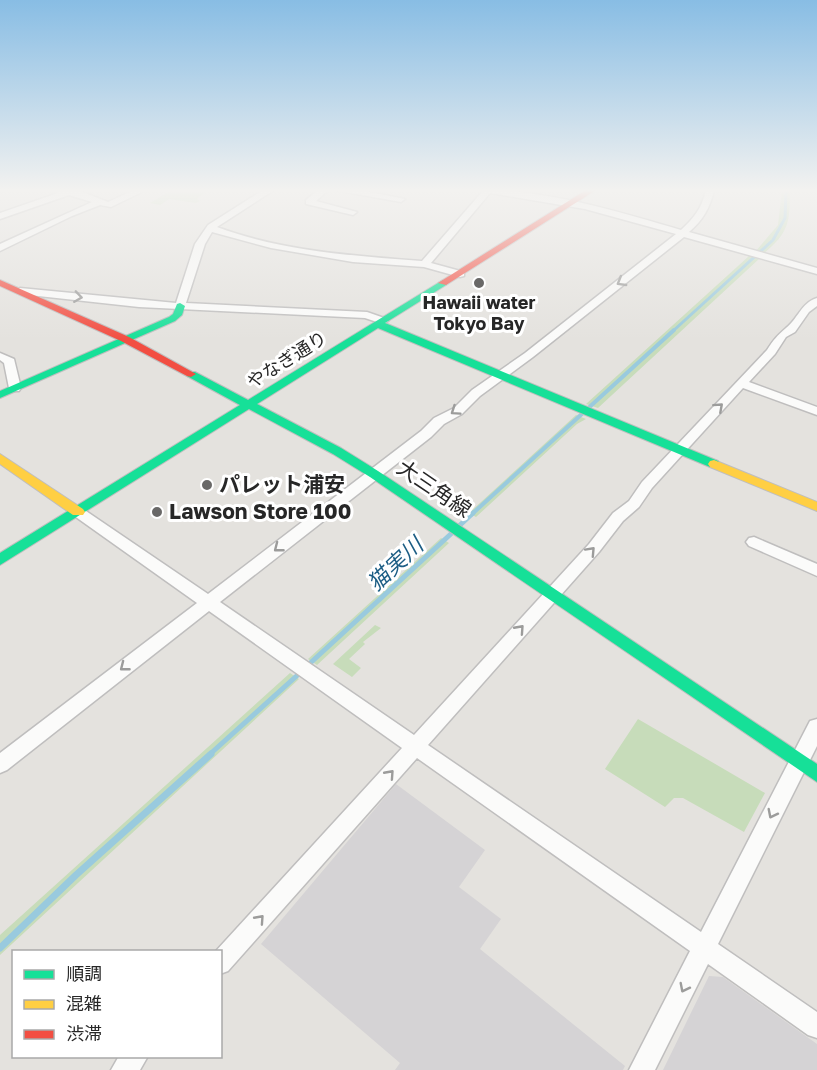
<svg xmlns="http://www.w3.org/2000/svg" width="817" height="1070" font-family="'Golos Text','Noto Sans JP',sans-serif">
<style>
.industrial{fill:#d5d3d5}
.green{fill:#c7dcba}
.lines{fill:none;stroke-linecap:round;stroke-linejoin:round}
.stream-far3{stroke:#99cade;stroke-width:3}
.stream-far2{stroke:#99cade;stroke-width:4}
.stream-far1{stroke:#99cade;stroke-width:5}
.stream{stroke:#99cade;stroke-width:7}
.street-casing{stroke:#bfbebe;stroke-width:3}
.fast-casing{stroke:#bfbebe;stroke-width:2}
.slow-casing{stroke:#bfbebe;stroke-width:2}
.jam-casing{stroke:#bfbebe;stroke-width:2}
.street{fill:#fbfbfa;fill-rule:evenodd}
.fast{fill:#16e098;fill-rule:evenodd}
.slow{fill:#ffcf43;fill-rule:evenodd}
.jam{fill:#f24e42;fill-rule:evenodd}
.oneway{stroke:#9c9c9b}
.poi-dot{fill:#696867;stroke:#fff;stroke-width:2}
.labels{text-anchor:middle;stroke-width:6;stroke-linejoin:round;paint-order:stroke}
.far-poi-label{font-size:18px;font-weight:bold;fill:#272727;stroke:#fff}
.far-street-label{font-size:18px;fill:#272727;stroke:#fff}
.poi-label{font-size:21px;font-weight:bold;fill:#272727;stroke:#fff;text-anchor:start}
.street-label{font-size:21px;fill:#272727;stroke:#fff}
.water-label{font-size:22px;font-style:italic;fill:#1d5e85;stroke:#fff}
</style>
<rect width="100%" height="100%" fill="#e4e2de"/>
<path class="industrial" d="M396,784l89,66 -26,37 42,32 -21,30 145,117 -2,4h-228l5,-7 -139,-119z
M709,976l14,1 94,67v26h-154z"/>
<path class="green" d="M172,190c12,3 20,1 32,3l-7,6 3,2 -4,2 -27,-4 -9,6 -10,-2z
M782,190h8c0,32 -1,43 -27,64l-8,-2 23,-27z
M749,256l10,3 -161,149 -12,-4z
M576,415l10,4 -9,5 -101,93 -7,-4z
M441,538l8,5 -132,122 -9,-6z
M375,625l6,3 -18,14 2,2 -16,15 12,9 -9,9 -19,-13z
M290,673l9,6 -299,276v-20z
M638,719l127,74 -21,39 -61,-34h-9l-9,9 -60,-38z"/>
<g class="lines">
<path class="stream-far3" d="M673,331l100,-91 12,-22 1,-28"/>
<path class="stream-far2" d="M471,515l203,-185"/>
<path class="stream-far1" d="M459,526l14,-13
M307,666l146,-134
M209,755l92,-83"/>
<path class="stream" d="M0,948l76,-73 135,-121"/>
<defs>
<path id="street" d="M54,190l26,1 28,11 26,-12h12l-35,17 -11,-2 -28,11 -72,35v-7l92,-42 -23,-7 -69,24v-6l58,-20z
M263,190h11l-57,37c64,24 137,29 205,34l60,-69 -2,-2c69,0 135,21 201,40 13,-12 21,-22 25,-40h8c-4,18 -11,30 -25,42l128,36v6l-133,-37 -151,120 -53,39 -18,18 -18,10 -13,13 -211,165 194,133 175,-191 24,-31 16,-12 13,-19 125,-132c7,-11 10,-14 19,-22 12,-9 15,-25 31,-30v8l-8,6 -14,20 -9,5 -11,17 -26,28 68,25v8l-74,-27 -91,100 -13,19 -16,14 -24,31 -171,193 273,187 109,-211 7,-2v27l-99,198 99,68v26l-9,-3 -100,-71 -53,106h-26l61,-119 -273,-193 -189,213 -8,3v-22h-5l187,-204 -193,-137 -202,159 -7,3v-20l197,-150 -124,-88 -2,-3 2,-3h10l125,85 213,-163 13,-13 20,-10 18,-18 53,-37 151,-119 -91,-25 -95,-16 -59,70 33,9v4l-4,1 -36,-10 -71,-5 -82,-14 -59,-16 -7,12 -19,59 181,9 20,7 1,2 -5,3 -18,-6 -226,-11 -119,-13 -5,-3 5,-3 156,15 19,-59 13,-19z
M318,190h10l-12,11 41,11 -4,3 -47,-11v-4z
M334,190h25l46,9 -4,3z
M0,353l14,6 7,29 -2,3h-8l-2,-3 -5,-25 -4,-3z
M754,537l63,27v12l-68,-30 -3,-4 3,-4z
M119,1056h29l-8,14h-29z"/>
<path id="fast" d="M443,280l5,3 -2,2 -61,38 333,138 2,3 -2,3h-8l-332,-139 -121,76 84,44 37,23 439,293v18l-447,-305 -37,-23 -84,-45 -249,156v-12l240,-148 -53,-29v-4h8l53,28z
M180,303l5,3 -3,9 -7,6 -175,77v-7l169,-74 4,-3 4,-10z"/>
<path id="slow" d="M0,454l83,55 2,3 -2,3h-10l-73,-51z
M714,460l103,42v9l-107,-44 -2,-3 2,-3z"/>
<path id="jam" d="M586,190h10l-150,95 -8,-2z
M0,280l129,57 67,37 -5,3 -4,-1 -66,-35 -121,-55z"/>
</defs>
<use href="#street" class="street-casing"/>
<use href="#fast" class="fast-casing"/>
<use href="#slow" class="slow-casing"/>
<use href="#jam" class="jam-casing"/>
<use href="#street" class="street"/>
<use href="#fast" class="fast"/>
<use href="#slow" class="slow"/>
<use href="#jam" class="jam"/>
</g>
<defs><path id="oneway-chevron" d="M-2-3.5L2.5 0L-2 3.5" fill="none" stroke-width="1.6" stroke-linecap="round" stroke-linejoin="round" transform="scale(1.5)"/></defs>
<g class="oneway">
<use href="#oneway-chevron" transform="translate(621 282) rotate(149)"/>
<use href="#oneway-chevron" transform="translate(78 297) rotate(8)"/>
<use href="#oneway-chevron" transform="translate(719 407) rotate(-42)"/>
<use href="#oneway-chevron" transform="translate(455 411) rotate(146)"/>
<use href="#oneway-chevron" transform="translate(278 548) rotate(142)"/>
<use href="#oneway-chevron" transform="translate(591 551) rotate(-47)"/>
<use href="#oneway-chevron" transform="translate(520 629) rotate(-48)"/>
<use href="#oneway-chevron" transform="translate(124 667) rotate(142)"/>
<use href="#oneway-chevron" transform="translate(390 774) rotate(-48)"/>
<use href="#oneway-chevron" transform="translate(772 814) rotate(117)"/>
<use href="#oneway-chevron" transform="translate(260 919) rotate(-48)"/>
<use href="#oneway-chevron" transform="translate(684 988) rotate(117)"/>
</g>
<linearGradient id="sky" x2="0" y2="1"><stop stop-color="#88bde4"/><stop offset="0.56" stop-color="#f3f2f0"/><stop offset="1" stop-color="#f3f2f0" stop-opacity="0"/></linearGradient>
<rect width="817" height="340" fill="url(#sky)"/>
<g class="poi-dot">
<circle cx="479" cy="283" r="6"/>
<circle cx="207" cy="485" r="6"/>
<circle cx="157" cy="512" r="6"/>
</g>
<g class="labels">
<g class="far-poi-label">
<text x="479" y="309">Hawaii water<tspan x="479" dy="21">Tokyo Bay</tspan></text>
</g>
<g class="far-street-label">
<text transform="translate(287 360) rotate(-32)" y="6">やなぎ通り</text>
</g>
<g class="poi-label">
<text x="219" y="492">パレット浦安</text>
<text x="169" y="519">Lawson Store 100</text>
</g>
<g class="street-label">
<text transform="translate(434 489) rotate(34)" y="7">大三角線</text>
</g>
<g class="water-label">
<text transform="translate(395 564) rotate(-43)" y="8">猫実川</text>
</g>
</g>
<rect x="12" y="950" width="210" height="108" fill="#ffffff" stroke="#a9a9a9" stroke-width="1.5"/>
<rect x="24" y="970" width="30" height="9" fill="#16e098" stroke="#a9a9a9" stroke-width="1.5"/>
<text x="66" y="980" font-size="18" fill="#272727">順調</text>
<rect x="24" y="1000" width="30" height="9" fill="#ffcf43" stroke="#a9a9a9" stroke-width="1.5"/>
<text x="66" y="1010" font-size="18" fill="#272727">混雑</text>
<rect x="24" y="1030" width="30" height="9" fill="#f24e42" stroke="#a9a9a9" stroke-width="1.5"/>
<text x="66" y="1040" font-size="18" fill="#272727">渋滞</text>
</svg>
